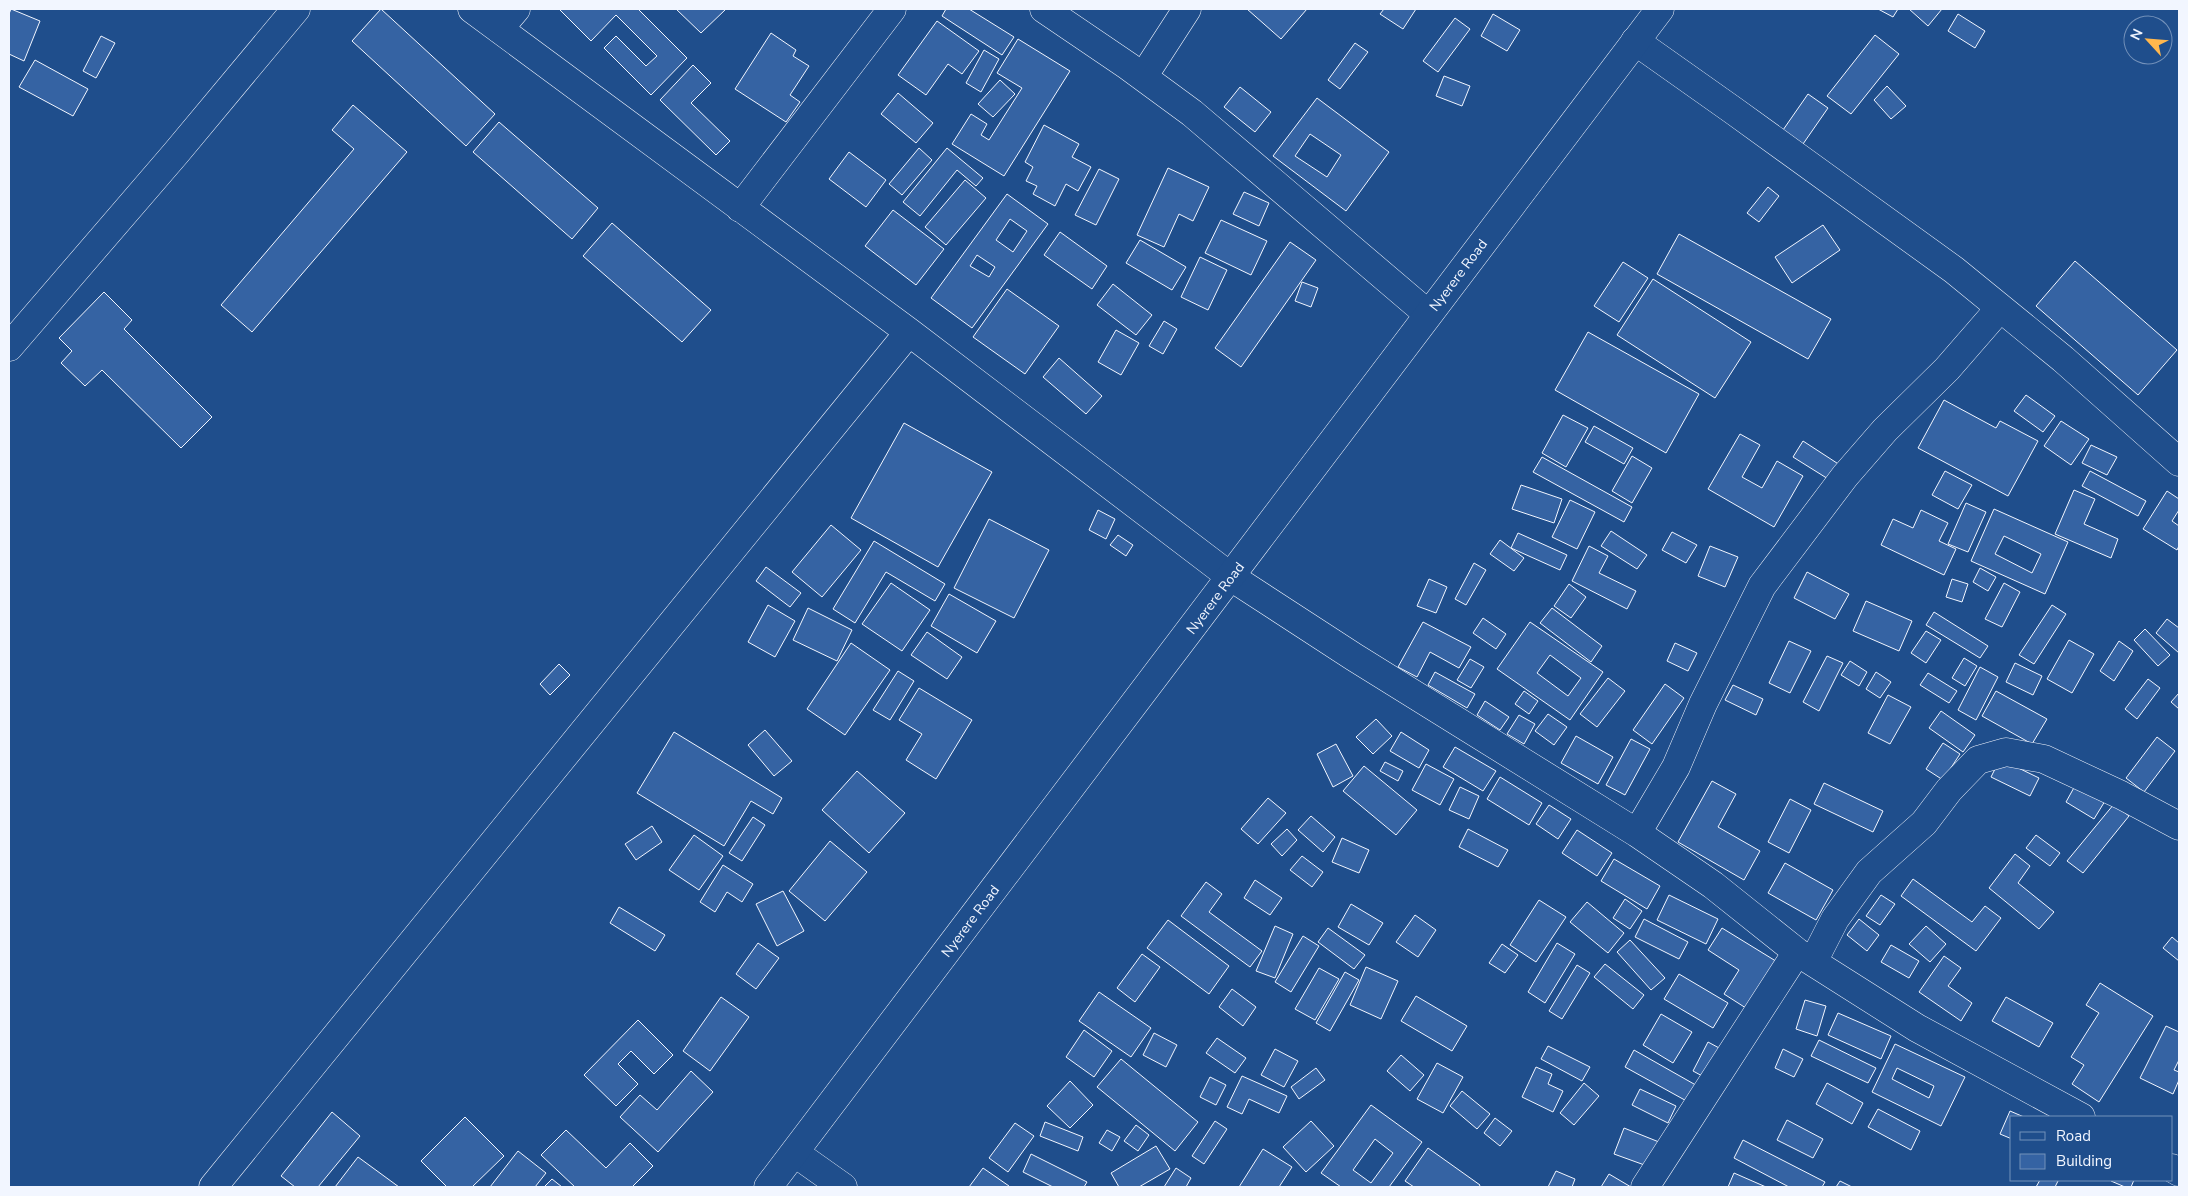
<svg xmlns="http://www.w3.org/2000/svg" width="2188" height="1196" font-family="'Nunito Sans',sans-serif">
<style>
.building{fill:#3563a3;stroke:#f2f6ff;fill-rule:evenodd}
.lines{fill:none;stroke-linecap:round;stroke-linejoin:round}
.minor-casing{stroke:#f2f6ff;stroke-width:29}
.trunk-casing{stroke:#f2f6ff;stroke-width:29}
.minor{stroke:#1f4e8c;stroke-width:28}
.trunk{stroke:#1f4e8c;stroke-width:28}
.labels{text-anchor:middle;stroke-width:4;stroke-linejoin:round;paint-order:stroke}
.street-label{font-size:14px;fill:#f2f6ff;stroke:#1f4e8c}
</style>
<rect width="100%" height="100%" fill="#1f4e8c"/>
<path class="building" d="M11,9l29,12 -16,40 -15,-7v-40z
M381,9l114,105 -29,32 -114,-105z
M559,9h79l49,49 -36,37 -47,-47 12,-12 30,30 11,-10 -41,-41 -25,26z
M676,9h50l-25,24z
M946,9h23l45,28 -12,18 -60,-39z
M1247,9h60l-26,30z
M1384,9h32l-13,20 -23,-15z
M1878,9h20l-5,8z
M1909,9h33l-14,17z
M1493,14l27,16 -13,21 -26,-15z
M1958,14l27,17 -10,17 -27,-17z
M1455,18l15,11 -32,43 -15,-11z
M937,21l42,30 -17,23 -14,-10 -22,31 -28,-20z
M771,33l25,17 -3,6 16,10 -19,29 10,7 -14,20 -51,-33z
M1875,35l24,19 -48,60 -24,-18z
M101,36l14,7 -19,35 -13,-7z
M1018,39l52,32 -66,105 -52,-32 19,-30 16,10 -6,11 8,5 33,-52 -25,-15z
M1355,43l13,9 -28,37 -12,-9z
M984,50l15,9 -18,33 -15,-9z
M35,60l53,29 -15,27 -54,-29z
M693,65l18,18 -20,20 39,38 -14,14 -56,-55z
M1444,76l26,10 -8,20 -26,-10z
M1000,80l15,14 -22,23 -15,-13z
M1887,86l19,20 -15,13 -17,-19z
M1240,87l31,25 -16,20 -31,-25z
M898,93l35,30 -17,20 -35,-29z
M1808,94l20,14 -25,36 -20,-14z
M1317,98l72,54 -43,59 -73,-55zM1310,134l31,21 -14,22 -32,-21z
M353,105l54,47 -155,180 -31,-27 133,-156 -22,-19z
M499,122l99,86 -26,31 -99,-87z
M1044,125l35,19 -7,13 19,10 -13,24 -12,-7 -11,22 -22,-12 4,-8 -11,-5 7,-14 -8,-5z
M919,148l13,12 -30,35 -13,-11z
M947,148l36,30 -7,8 -19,-16 -37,46 -17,-14z
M849,152l37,28 -20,27 -37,-28z
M1168,168l41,19 -16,34 -14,-7 -15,33 -27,-12z
M1099,169l20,10 -23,46 -21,-10z
M965,180l21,18 -40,47 -21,-18z
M1768,187l11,9 -20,26 -12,-9z
M1244,192l25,11 -10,23 -26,-12z
M1007,194l41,30 -76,104 -41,-30zM1010,219l17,12 -14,21 -17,-12zM977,255l18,12 -6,10 -19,-11z
M893,210l51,39 -28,36 -51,-39z
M1221,220l46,21 -16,34 -46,-22z
M612,223l99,87 -29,32 -99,-86z
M1823,225l17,25 -48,33 -17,-26z
M1060,232l47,34 -15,23 -48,-34z
M1679,234l152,85 -23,40 -151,-85z
M1140,240l46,27 -14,23 -46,-27z
M1290,242l26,18 -75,107 -26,-19z
M1200,257l27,13 -19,40 -27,-13z
M2075,261l102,89 -39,45 -102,-89z
M1623,262l25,16 -29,44 -25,-16z
M1653,279l98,63 -36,56 -98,-63z
M1302,282l16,6 -7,19 -16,-6z
M1113,284l39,31 -16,20 -39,-30z
M1007,289l52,37 -34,48 -52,-37z
M104,292l28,28 -8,9 88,88 -31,31 -79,-78 -17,16 -24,-23 11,-12 -13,-13z
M1164,321l13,8 -14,25 -14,-8z
M1116,330l23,13 -18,32 -23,-13z
M1588,332l111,62 -33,59 -111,-63z
M1059,358l43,38 -16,18 -43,-37z
M2026,395l29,21 -12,16 -29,-21z
M1944,400l52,28 4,-7 38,20 -30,55 -90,-48z
M1563,415l25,13 -22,39 -24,-14z
M2061,421l28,18 -18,26 -27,-19z
M904,423l88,49 -54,95 -87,-49z
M1594,426l39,22 -9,16 -39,-22z
M1740,434l20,11 -18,32 20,11 15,-27 26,15 -29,51 -66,-38z
M1803,441l40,26 -10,15 -40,-25z
M2091,445l26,12 -10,18 -25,-12z
M1632,456l20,12 -20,35 -20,-12z
M1542,457l90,50 -8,15 -91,-50z
M1945,471l27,14 -14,24 -26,-14z
M2090,471l56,30 -8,15 -56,-30z
M1521,485l41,14 -8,24 -42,-14z
M2074,490l21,9 -11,25 34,15 -7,19 -56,-24z
M2167,491l12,8v11l-7,11 7,5v20l-2,4 -34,-21z
M1570,500l25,12 -18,37 -25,-12z
M1966,503l20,9 -18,40 -20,-8z
M1994,509l74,33 -23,52 -74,-33zM2004,536l37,18 -9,19 -37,-19z
M1098,510l17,9 -9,20 -17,-9z
M1921,510l27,13 -9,18 17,8 -12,26 -63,-30 12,-26 20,9z
M989,519l60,31 -35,68 -60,-30z
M831,525l30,25 -39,47 -30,-25z
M1611,531l36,24 -10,14 -36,-23z
M1672,532l25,13 -11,18 -24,-13z
M1518,533l49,22 -7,15 -49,-22z
M1118,535l15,10 -7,11 -16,-11z
M1500,540l24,18 -10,13 -24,-17z
M874,541l71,43 -10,17 -49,-29 -31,51 -22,-14z
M1589,546l19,10 -9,17 37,18 -9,18 -55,-28z
M1710,546l28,11 -13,30 -27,-11z
M1474,563l12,7 -20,35 -11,-6z
M766,567l35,26 -11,14 -34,-26z
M1980,568l16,9 -8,14 -15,-9z
M1807,572l42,22 -14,25 -41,-21z
M1429,579l18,8 -11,26 -19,-7z
M1952,579l16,5 -6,18 -16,-5z
M891,583l39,27 -28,41 -40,-27z
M2004,583l16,9 -18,35 -17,-8z
M1569,584l17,13 -15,21 -17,-12z
M949,594l47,27 -19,32 -46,-27z
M1866,601l46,20 -13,30 -46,-20z
M768,605l27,16 -20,36 -27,-15z
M2052,605l14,9 -32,50 -15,-9z
M808,608l44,22 -15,31 -44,-21z
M1552,608l50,38 -11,16 -51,-39z
M1934,612l54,34 -8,12 -54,-33z
M1483,618l23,16 -10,15 -23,-16z
M2167,619l12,9v25l-23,-20z
M1423,622l48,25 -12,21 -29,-16 -13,25 -19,-10z
M1530,622l73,50 -33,48 -73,-51zM1550,655l31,23 -13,18 -31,-23z
M2145,629l25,26 -12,11 -24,-26z
M1926,631l15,9 -15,23 -15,-10z
M927,632l35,25 -15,22 -36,-24z
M2069,640l25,14 -22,39 -25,-14z
M1789,641l22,10 -21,42 -21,-10z
M2119,641l14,10 -19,30 -14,-10z
M851,643l39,27 -45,65 -38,-26z
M1675,643l22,10 -9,18 -21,-10z
M1827,656l16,7 -24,48 -16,-9z
M1964,658l13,8 -12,20 -13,-8z
M1470,659l14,8 -13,21 -14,-8z
M1850,661l17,11 -8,14 -18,-11z
M2015,663l27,13 -9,19 -27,-13z
M559,664l11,11 -20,20 -10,-11z
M1980,667l18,10 -22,43 -18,-10z
M898,671l16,10 -24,39 -17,-10z
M1435,672l40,22 -8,14 -39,-23z
M1876,672l15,10 -11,16 -14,-9z
M1928,673l29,18 -8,12 -29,-18z
M1608,678l17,13 -28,36 -17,-13z
M2148,679l12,9 -23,31 -12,-10z
M1665,684l19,14 -32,46 -19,-14z
M1733,685l30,14 -7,16 -31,-15z
M919,688l53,32 -36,59 -30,-19 16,-26 -23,-14z
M1524,691l14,10 -9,13 -14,-10z
M1996,691l51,28 -15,25 -50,-28z
M2179,693v16l-8,-7z
M1888,695l23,12 -21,37 -22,-11z
M1485,701l24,16 -9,13 -23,-15z
M1941,711l34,24 -12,17 -34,-24z
M1548,714l19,13 -13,18 -19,-14z
M1519,715l16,9 -11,20 -17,-10z
M1376,719l16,17 -19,18 -17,-17z
M765,730l27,31 -18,15 -26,-31z
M674,732l108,66 -9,16 -22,-13 -27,45 -87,-53z
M1401,732l28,18 -10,18 -29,-17z
M1576,736l37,21 -15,27 -37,-21z
M2157,737l18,14 -31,41 -18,-14z
M1631,739l19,10 -25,46 -19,-10z
M1943,743l17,11 -17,26 -17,-11z
M1336,744l17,32 -20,11 -16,-33z
M1455,747l41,24 -13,20 -40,-24z
M2000,759l39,19 -9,18 -39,-19z
M1385,762l18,9 -5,10 -18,-10z
M1426,764l28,15 -14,26 -28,-15z
M1364,766l53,44 -21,25 -53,-44z
M857,771l48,42 -36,40 -47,-43z
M1500,777l42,26 -13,22 -42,-26z
M1712,781l24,13 -18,33 42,24 -16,29 -66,-38z
M1824,783l59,28 -10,21 -59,-28z
M2076,784l29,17 -11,18 -28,-17z
M1460,787l19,9 -10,23 -20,-9z
M1268,798l18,15 -28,31 -17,-15z
M1790,799l21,11 -22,43 -21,-11z
M2114,804l15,12 -46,57 -16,-12z
M1549,805l22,14 -13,20 -22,-15z
M1311,816l24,21 -12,15 -25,-22z
M753,817l12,8 -23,36 -13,-8z
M652,826l10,16 -26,18 -11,-16z
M1287,829l10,11 -15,16 -11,-12z
M1468,829l40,21 -10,17 -39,-20z
M1577,830l35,23 -15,23 -35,-23z
M694,835l29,21 -24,34 -30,-20z
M2036,835l24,18 -10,13 -24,-18z
M1342,838l27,12 -10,23 -27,-11z
M830,841l37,31 -42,49 -36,-30z
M2015,854l15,12 -12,17 36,29 -15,17 -50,-41z
M1302,856l21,16 -11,15 -22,-17z
M1614,859l46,27 -13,23 -46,-28z
M1785,863l48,27 -17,30 -48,-27z
M723,865l30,19 -11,18 -15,-10 -12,20 -15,-10z
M1913,879l59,43 13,-16 16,12 -25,33 -75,-55z
M1255,880l27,18 -12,17 -26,-17z
M1206,882l16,12 -13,18 53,39 -12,16 -69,-51z
M783,891l21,40 -27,15 -21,-42z
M1669,895l49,24 -12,25 -49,-24z
M1881,895l14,9 -15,21 -14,-9z
M1625,899l17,12 -12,18 -17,-11z
M1539,900l27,17 -30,45 -26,-17z
M1587,902l37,31 -16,20 -38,-31z
M1351,904l32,19 -14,22 -31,-18z
M619,907l46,28 -10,16 -45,-28z
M1415,915l21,15 -18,27 -22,-15z
M1644,919l44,23 -9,17 -44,-22z
M1859,919l20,16 -12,16 -20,-16z
M1168,920l61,46 -20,28 -62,-46z
M1275,926l18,8 -18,44 -19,-7z
M1926,926l20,18 -16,18 -21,-18z
M1328,928l37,27 -11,14 -36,-27z
M1722,928l57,35 -30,47 -25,-16 15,-24 -31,-20z
M1303,936l16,10 -28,46 -16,-10z
M2172,937l7,6v18l-16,-13z
M1630,940l35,38 -14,12 -34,-38z
M758,943l21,15 -23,31 -20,-15z
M1557,943l18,11 -30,49 -17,-11z
M1502,944l16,11 -13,18 -16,-10z
M1891,945l28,16 -10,17 -28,-16z
M1142,954l18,13 -25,35 -18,-14z
M1944,956l17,12 -13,18 24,17 -11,18 -42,-29z
M1605,964l39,31 -11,14 -39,-32z
M1577,965l13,8 -28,46 -13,-8z
M1366,967l32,14 -17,38 -31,-14z
M1319,968l20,11 -24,41 -20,-11z
M1345,972l14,8 -29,51 -14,-8z
M1679,974l49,29 -15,25 -49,-29z
M2100,983l53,33 -54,86 -27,-18 12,-19 -13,-8 28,-44 -13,-8z
M1232,989l24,18 -13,19 -24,-19z
M1099,992l52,36 -20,29 -52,-36z
M1416,996l51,30 -15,25 -51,-30z
M721,997l28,20 -39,54 -27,-20z
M2006,997l47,26 -14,24 -47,-26z
M1805,1000l21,6 -9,30 -21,-7z
M1838,1013l53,23 -10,23 -53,-24z
M1661,1014l31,18 -19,31 -30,-18z
M638,1020l35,35 -19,19 -23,-23 -13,13 20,20 -22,22 -32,-31z
M2166,1026l13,6v28l-5,10 5,2v8l-6,14 -33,-16z
M1084,1030l28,21 -18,26 -28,-20z
M1154,1033l23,12 -11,22 -23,-12z
M1217,1038l29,20 -11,15 -29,-20z
M1819,1040l57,28 -8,15 -57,-27z
M1708,1042l13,7 -15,29 -13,-7z
M1895,1044l70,33 -24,49 -69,-34zM1897,1068l37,18 -5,12 -37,-19z
M1548,1046l42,21 -8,14 -41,-22z
M1275,1049l23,12 -14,26 -23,-12z
M1783,1049l20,10 -9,18 -19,-9z
M1634,1050l67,38 -9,16 -67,-37z
M1401,1055l23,20 -14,16 -23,-20z
M1121,1059l77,63 -23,29 -78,-64z
M1437,1063l26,14 -20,36 -26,-14z
M1536,1067l16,7 -4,10 15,7 -10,21 -31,-15z
M1316,1068l9,12 -26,19 -8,-12z
M691,1071l22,21 -55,60 -38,-35 20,-22 17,15z
M1242,1076l45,20 -8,17 -30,-14 -7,15 -15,-7z
M1210,1077l16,8 -10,20 -16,-8z
M1070,1081l23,24 -23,23 -23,-22z
M1584,1083l15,13 -25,29 -14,-12z
M1827,1083l36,20 -11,21 -36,-20z
M1640,1089l36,17 -8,17 -36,-18z
M1462,1091l28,23 -13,15 -27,-23z
M1371,1105l51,37 -33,45h-48l-20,-14zM1375,1139l18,14 -22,30 -18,-13z
M1878,1109l42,22 -9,19 -43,-23z
M2010,1111l14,6h-12v22l-12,-5z
M332,1112l28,24 -42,51h-23l-14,-11z
M465,1117l39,39 -32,31h-25l-26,-26z
M1495,1118l17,13 -12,15 -16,-13z
M1787,1120l36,19 -10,19 -36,-18z
M1215,1121l12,8 -23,35 -12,-8z
M1311,1121l23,25 -28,26 -23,-25z
M1045,1122l38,15 -5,14 -38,-15z
M1015,1123l19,13 -26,36 -19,-14z
M1136,1125l13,10 -11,16 -14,-10z
M1624,1128l35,14 -9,25 -36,-13z
M566,1130l40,38 24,-25 23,23 -21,21h-57l-34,-32z
M1107,1130l13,7 -8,14 -13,-8z
M1743,1140l82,42 -3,5h-33l-55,-29z
M1156,1146l14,23 -31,18h-20l-8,-14z
M1428,1148l52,37 -1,2h-65l-9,-6z
M1263,1149l29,18 -13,20h-40z
M518,1151l28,22 -11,14h-45z
M1031,1154l56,28 -3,5h-31l-30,-15z
M358,1157l41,30h-64z
M983,1168l26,18v1h-40z
M1176,1168l15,10 -5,9h-22z
M1556,1171l19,8 -3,8h-24z
M1734,1173l32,14h-38z
M1609,1174l22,13h-30z
M552,1179l10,8h-18z
M2040,1180h17l1,1 -3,6h-19z
M2112,1180h22l-3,7h-6l-14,-6z
M1840,1181l12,6h-16z"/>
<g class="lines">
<defs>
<path id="minor" d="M472,9l437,323 322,245 123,80 283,176 76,52 84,67 120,76 164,89
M1044,9l84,57 64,47 236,201
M499,29l17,-20
M1635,41l99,70 220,159 109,89 116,103
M1143,77l44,-68
M740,208l152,-199
M9,347l167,-194 120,-144
M1637,833l39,-66 27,-63 59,-118 83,-110 40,-46 62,-61 53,-61
M1813,962l22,-43 34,-47 55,-49 25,-33 29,-30 28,-8 38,7 77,36 58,31
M795,1153l48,34
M2172,1168l7,4
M213,1187l696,-855
M1645,1187l152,-235"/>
<path id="trunk" d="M768,1187l892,-1178"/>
</defs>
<use href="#minor" class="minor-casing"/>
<use href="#trunk" class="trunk-casing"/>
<use href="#minor" class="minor"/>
<use href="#trunk" class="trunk"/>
</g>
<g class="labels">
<g class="street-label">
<text transform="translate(1458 275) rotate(-53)" y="5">Nyerere Road</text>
<text transform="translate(1215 598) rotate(-53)" y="5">Nyerere Road</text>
<text transform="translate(970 921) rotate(-53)" y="5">Nyerere Road</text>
</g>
</g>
<rect width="2188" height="1196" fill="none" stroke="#f2f6ff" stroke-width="20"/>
<rect x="2010" y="1116" width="162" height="65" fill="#1f4e8c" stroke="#7391ba"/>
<rect x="2020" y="1132" width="25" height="8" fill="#1f4e8c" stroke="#7391ba"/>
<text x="2056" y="1141" font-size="15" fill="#f2f6ff">Road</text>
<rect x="2020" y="1154" width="25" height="15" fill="#3563a3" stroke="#7391ba"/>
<text x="2056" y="1166" font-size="15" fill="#f2f6ff">Building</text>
<g transform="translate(2148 40) rotate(296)"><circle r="24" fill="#1f4e8c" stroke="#7391ba"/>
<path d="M0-4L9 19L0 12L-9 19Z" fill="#ffb74d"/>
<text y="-8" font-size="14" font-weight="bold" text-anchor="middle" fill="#f2f6ff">N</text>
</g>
</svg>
